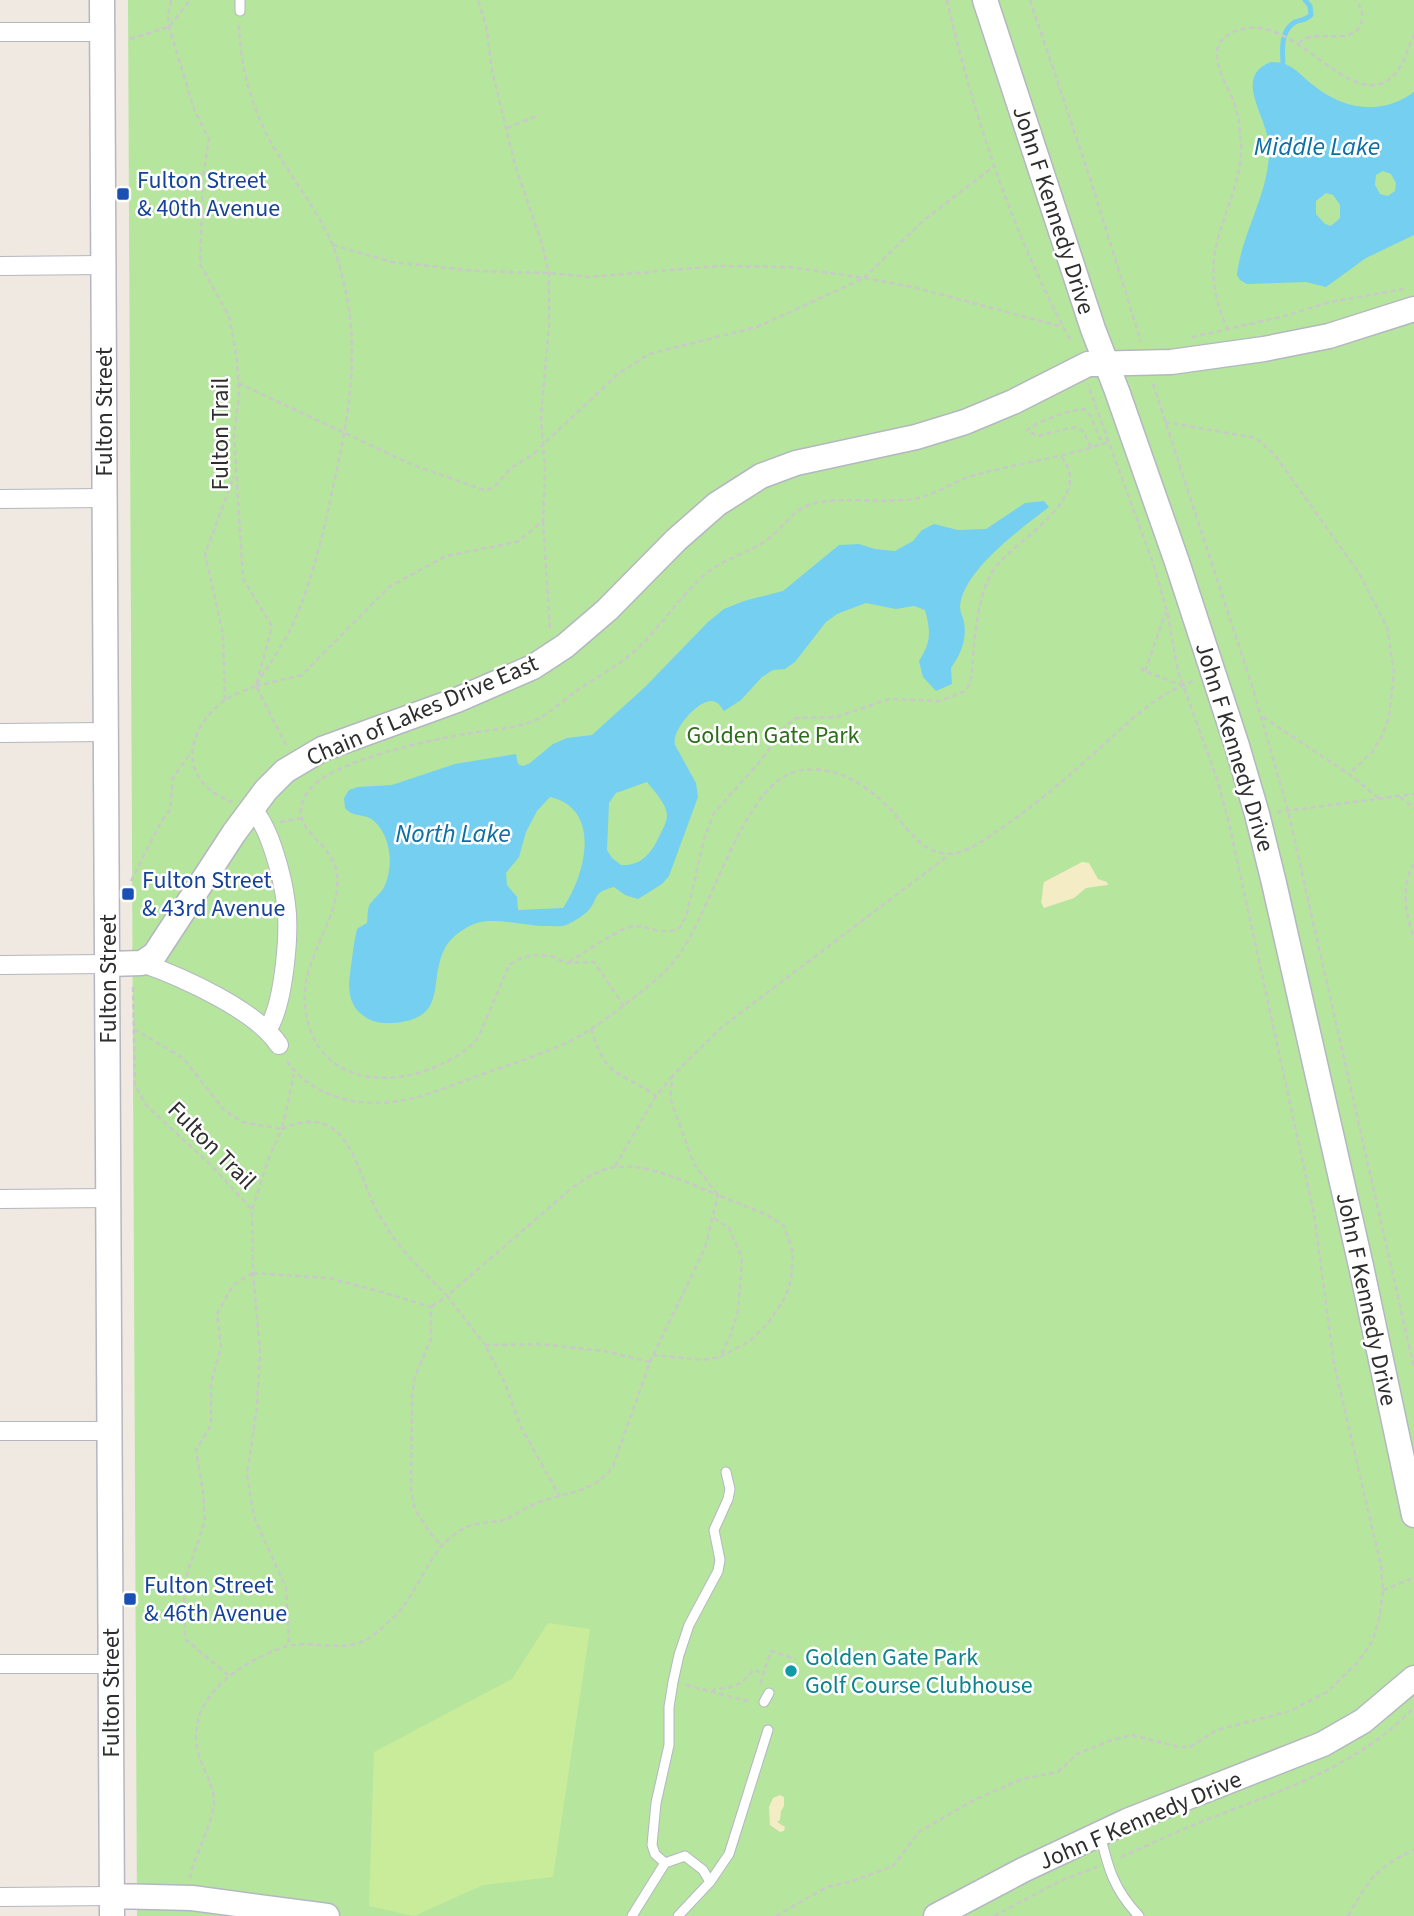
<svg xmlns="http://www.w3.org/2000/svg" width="1414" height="1916" font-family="'Source Sans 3',sans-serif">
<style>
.green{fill:#b6e59e}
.sand{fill:#f3ecc5}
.pitch{fill:#c9ec9a}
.water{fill:#75cff0;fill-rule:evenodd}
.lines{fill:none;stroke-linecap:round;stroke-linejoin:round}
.stream{stroke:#75cff0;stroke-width:5}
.lane-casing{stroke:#b4b7c1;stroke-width:11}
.street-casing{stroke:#b4b7c1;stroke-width:20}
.secondary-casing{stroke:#b4b7c1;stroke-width:27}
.path{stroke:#c9c9c9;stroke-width:2.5;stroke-dasharray:5 3.5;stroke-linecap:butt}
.lane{stroke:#fff;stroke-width:9}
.street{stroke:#fff;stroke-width:18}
.secondary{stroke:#fff;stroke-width:24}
.transit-dot{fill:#1a4fb4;stroke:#fff;stroke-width:2.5}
.culture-dot{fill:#0f9aa8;stroke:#fff;stroke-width:2.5}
.labels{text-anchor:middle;stroke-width:5;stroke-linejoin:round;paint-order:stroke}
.transit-label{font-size:24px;fill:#164399;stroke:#fff;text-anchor:start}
.street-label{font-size:24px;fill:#2e2e2e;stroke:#fff}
.park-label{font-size:24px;fill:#2c6e1b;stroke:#fff}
.culture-label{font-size:24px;fill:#0d838f;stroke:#fff;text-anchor:start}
.water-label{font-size:26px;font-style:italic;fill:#0d6fa3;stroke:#fff}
</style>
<rect width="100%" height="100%" fill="#efe9e1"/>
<path class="green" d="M128,0h1286v1916h-1277z"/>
<path class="sand" d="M1082,862l7,1 9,16 9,3 1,3 -22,3 -12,10 -30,10 -3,-6c2,-8 1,-13 3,-20z
M780,1795l4,2v9l-3,5 -1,9 -3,2 8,5 -1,4 -4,1 -10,-7 -1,-18 4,-9z"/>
<path class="pitch" d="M548,1623l42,6 -37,248 -70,8 -69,31 -45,-10 5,-154 138,-73z"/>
<path class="water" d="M1271,62c20,-1 28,12 42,23 31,25 68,31 101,7v143l-48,23 -40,29 -20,-5 -59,2 -7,-4 -3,-5c5,-44 33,-82 32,-127 0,-30 -38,-71 2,-86zM1383,171l8,3 5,9 -1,8 -7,5 -8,-2 -5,-9 1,-10zM1326,193l7,2 7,10v13l-9,8 -6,-2 -9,-10v-13z
M1044,501l5,6c-27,21 -87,64 -89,100 0,5 3,10 4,15 3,18 -3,32 -13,46l1,16 -16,7 -13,-14 -4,-16c12,-19 12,-29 6,-51l-11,-4 -18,3 -30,-6 -29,11 -11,8 -31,40 -10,7 -12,1 -11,7 -21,23 -17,11c-3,-4 -6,-10 -13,-10 -14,0 -40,30 -36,44l21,38 2,14 -29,79 -7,8 -24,15 -13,-4 -11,-8c-23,6 -14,10 -26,24 -4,4 -16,12 -22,14 -5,2 -11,1 -16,1 -27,1 -62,-13 -84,2 -9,5 -18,13 -22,22 -16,33 5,70 -53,73 -13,1 -25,-3 -34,-13 -8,-10 -9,-23 -7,-35 1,-8 5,-44 8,-47 3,-2 6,-3 9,-5 1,-6 0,-11 2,-17 3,-6 10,-11 14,-17 11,-20 9,-52 -9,-68 -8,-8 -21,-3 -29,-13l-1,-10 5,-8 9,-3 34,-2 63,-21 61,-10 2,10 5,2 7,-3 23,-19 14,-6 25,-3 53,-48 63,-65 16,-13 20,-8 39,-10 56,-46 20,-1 16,5 20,2 18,-10 9,-11 12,-6 24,6 28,-1 39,-26zM647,782c7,9 19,21 20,33 0,8 -5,15 -8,22 -8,16 -17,29 -38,28l-9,-7 -5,-8 2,-47 7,-10zM550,797c53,12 35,79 13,111l-45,2 -1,-13 -10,-12 -1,-12 13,-16 7,-25 11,-21z"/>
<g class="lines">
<path class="stream" d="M1283,62c-1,-13 -2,-32 12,-40 7,-3 10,-1 16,-7l-1,-9 -5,-6"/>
<defs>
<path id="lane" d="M240,11v-11
M764,1702l5,-9
M1100,1834c8,34 14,56 39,82
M665,1863l-10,-9 -3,-9 4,-42 13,-58v-38l4,-25 6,-27 10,-30 29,-54 2,-11 -6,-30 14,-31 2,-10 -4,-17
M632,1916l33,-53 20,-7 18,14 7,12
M678,1916l32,-34 19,-28 39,-124"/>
<path id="street" d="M0,32h102
M0,266l103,-1
M0,499l104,-1
M0,733l106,-1
M252,809c18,17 31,70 34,95 4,29 -2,102 -19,126
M142,963c40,14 114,47 137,82
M0,965l108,-1
M0,1199l108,-1
M0,1431h109
M0,1664h111
M0,1897l112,-1"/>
<path id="secondary" d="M102,0l10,1916
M985,0l108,329 24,62 60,171 60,184 20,68 17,69 87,383 53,249
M108,964l34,-1 13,-9 79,-121 32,-43 19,-19 37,-22 135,-49 76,-33 32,-21 42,-36 69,-70 41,-36 44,-28 35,-13 120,-26 49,-15 48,-20 75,-38 83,-2 93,-13 65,-13 85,-27
M112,1896l80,2 135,18
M936,1916l87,-46 104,-49 196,-77 40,-23 51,-43"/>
</defs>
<use href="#lane" class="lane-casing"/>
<use href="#street" class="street-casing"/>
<use href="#secondary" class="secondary-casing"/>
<path class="path" d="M171,0l-3,15 1,12 25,82 15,30 -6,38 -3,87 29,52 8,44 2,36 -5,39 9,144 29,47 -16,60c-10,4 -22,8 -31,14 -42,31 -47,82 7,102
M947,0c27,118 66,235 124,341
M1030,0l60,178 51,164
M239,25c1,42 13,84 34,121 19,32 42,61 58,95 5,10 8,23 11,35 21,76 5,149 -12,225 -9,41 -19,82 -36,121 -10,22 -26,43 -38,64l31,61
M130,39l39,-12 21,-27
M1299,43c16,-17 56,7 63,-23 1,-8 -1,-14 -7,-20
M507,128l32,-13
M333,245l59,17 84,9 73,2 42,4 126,-11 74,1 73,11 60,-58 69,-53
M1228,330c-13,-27 -19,-58 -11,-88 8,-33 25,-62 24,-97 -1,-14 -2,-28 -7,-42 -7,-21 -33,-54 -3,-70 62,-32 120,90 165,40 9,-11 12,-26 18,-38
M1192,337l89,-20 49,-15 74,-13
M238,383l175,82 71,25 9,-2 18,-20 21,-13 86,-81 31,-20 108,-27 107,-49 49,9 150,40
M1153,384l101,308 34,119 126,557
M1165,422l91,16 18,16 85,119 28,54 7,46 -5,44 -7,19 -10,16 -23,22
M1091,447l-8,-16 -8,-4 -38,9 -10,-6c10,-8 45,-21 57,-21l6,6 10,24h7
M543,521l7,109
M1143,667l-1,3 39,15
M1145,671l21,-59
M256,686l46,-11 87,-88 57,-31 71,-14 26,-21 2,-49 -4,-56 8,-90v-53l-7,-29 -27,-79 -23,-95 -6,-45 -8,-25
M225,700l-2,-66 -18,-80 29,-78
M1263,717l86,57 32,26
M1400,797l14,11
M1277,812l137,-18
M280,822l21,-4
M1414,864c-14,23 -8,51 0,75
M131,881l30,-59 9,-12 3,-32 19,-27
M569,962c15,-9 43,-29 58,-34 18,-7 35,11 53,-1l6,-10 18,-78 10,-26 48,-54 25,-35 10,-6 39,-1 53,-18 50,2 26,-10c8,-10 7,-23 8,-35 3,-28 5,-64 22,-88 20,-29 102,-69 66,-112
M133,987l2,98 11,20 68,63 38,42
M624,1006l-30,-44 -28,1 -14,-7 -17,-1 -14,3 -12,7 -30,71c-10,15 -28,24 -44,31 -57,24 -123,10 -130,-61 -5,-48 36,-85 32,-131 -4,-37 -53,-44 -30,-82 19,-32 127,-54 164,-60 22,-4 46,-4 67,-14 16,-9 29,-22 44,-32 19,-12 40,-24 56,-39 23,-22 41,-50 64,-71 20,-18 45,-23 65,-37 15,-11 25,-29 42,-35 29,-10 77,0 109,-7 20,-4 37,-18 57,-23 44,-12 90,-18 133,-33
M134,1029l49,29 41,52 18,12 40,7 12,-55
M591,1029c5,14 10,31 21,40 12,10 31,17 44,27
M287,1061c18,28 57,43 90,42 33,0 65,-14 95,-25 33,-12 67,-22 98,-37 24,-12 46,-29 67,-46 13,-10 28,-22 38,-35 36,-45 64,-163 114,-186 11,-5 23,-5 34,-4 26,4 47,19 65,37 19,19 35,52 68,46 18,-4 35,-18 50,-28 34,-24 64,-50 94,-77 30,-27 56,-54 94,-67
M615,1166l41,-70 17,-21
M714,1218l15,10 13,30 -4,52 -7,24 -11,23
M253,1273l75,5 54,14 49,15v32l-16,37 -3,18 -1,97 4,19 16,24 11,12
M432,1306l15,-10 38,49
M653,1355l49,5 18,-3 30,-16 19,-19 17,-26 5,-17 2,-26 -9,-27 -17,-11 -49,-20 -24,-31 -24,-66 3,-23 49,-48 227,-172
M560,1497l-39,-70 -17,-46 -19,-36 55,-1 64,7 46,11
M1383,1590l28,-11
M228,1675l-43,-36 -1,-56 21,-62 -2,-29 -7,-42 15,-25v-42l10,-36 -4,-33 16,-29 20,-12
M760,1684l11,-33 25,8
M686,1685l65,17
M713,1692l1,-3c19,-1 28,-4 39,-19l10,3
M1121,1857c32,-14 65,-30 98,-42 71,-28 142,-51 195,-108
M190,1878c5,-25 23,-54 24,-76 0,-19 -12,-33 -16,-50 -13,-55 43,-90 86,-105 30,-9 61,9 88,-11 14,-11 28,-23 37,-38 17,-26 28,-59 60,-72 12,-4 25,-3 37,-7 11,-5 21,-12 33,-17 29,-11 55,-8 74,-36l37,-104 55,-114 13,-53c-31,-12 -67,-31 -100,-28 -17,1 -32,11 -45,20l-126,109c-19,-21 -42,-40 -58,-65 -5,-9 -12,-18 -16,-28 -19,-43 -29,-102 -91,-74l-13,28 -17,53 1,63 7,79 -3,54 -10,69 7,42 32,71 3,58
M776,1916l51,-29 26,-6 40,-15 26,-34 53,-31 50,-22 36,-7 19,-18 32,-13 23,-6 47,12h11l27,-17 73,-19 37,-19 31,-30 15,-22 7,-25 3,-25 -2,-24 -47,-202 -20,-150 -85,-391 -12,-44 -39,-108 -11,-60 -14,-48 -65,-178
M994,1916l68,-36 35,-13
M1348,1916c20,-35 28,-49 66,-66"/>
<use href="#lane" class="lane"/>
<use href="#street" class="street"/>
<use href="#secondary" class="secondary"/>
</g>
<g class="transit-dot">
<rect x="116" y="187" width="14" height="14" rx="3.5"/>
<rect x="121" y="887" width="14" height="14" rx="3.5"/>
<rect x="123" y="1592" width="14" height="14" rx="3.5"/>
</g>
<circle class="culture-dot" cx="791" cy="1671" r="7"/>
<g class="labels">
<g class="transit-label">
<text x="137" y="188">Fulton Street<tspan x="137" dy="28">&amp; 40th Avenue</tspan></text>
<text x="142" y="888">Fulton Street<tspan x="142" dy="28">&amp; 43rd Avenue</tspan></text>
<text x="144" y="1593">Fulton Street<tspan x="144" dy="28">&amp; 46th Avenue</tspan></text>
</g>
<g class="street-label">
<text transform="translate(1054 210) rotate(72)" y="8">John F Kennedy Drive</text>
<text transform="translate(104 412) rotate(-90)" y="8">Fulton Street</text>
<text transform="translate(220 434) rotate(-90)" y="8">Fulton Trail</text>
<text transform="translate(422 710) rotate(-23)" y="8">Chain of Lakes Drive East</text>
<text transform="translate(1235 747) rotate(73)" y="8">John F Kennedy Drive</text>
<text transform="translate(108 979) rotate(-90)" y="8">Fulton Street</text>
<text transform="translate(212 1145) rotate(45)" y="8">Fulton Trail</text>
<text transform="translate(1367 1299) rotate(78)" y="8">John F Kennedy Drive</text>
<text transform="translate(111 1693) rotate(-90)" y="8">Fulton Street</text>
<text transform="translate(1140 1820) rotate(-23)" y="8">John F Kennedy Drive</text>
</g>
<g class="park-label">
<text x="773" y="743">Golden Gate Park</text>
</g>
<g class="culture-label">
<text x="805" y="1665">Golden Gate Park<tspan x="805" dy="28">Golf Course Clubhouse</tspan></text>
</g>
<g class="water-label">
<text x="1317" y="155">Middle Lake</text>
<text x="453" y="842">North Lake</text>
</g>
</g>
</svg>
